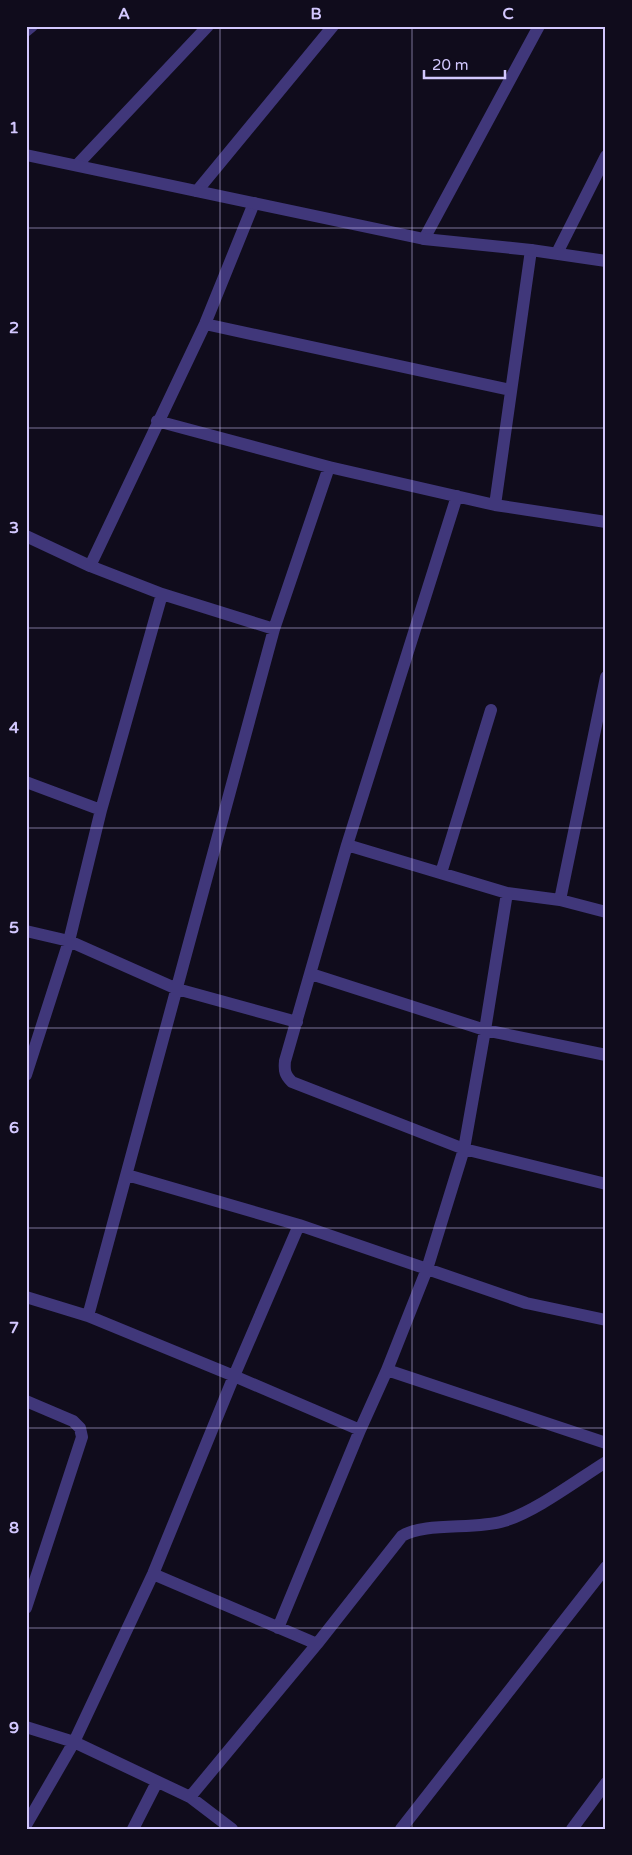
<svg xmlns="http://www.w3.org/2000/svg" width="632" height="1855" font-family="'Varela Round',sans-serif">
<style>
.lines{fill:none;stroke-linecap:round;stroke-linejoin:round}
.minor{stroke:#40377a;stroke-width:12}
.tertiary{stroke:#40377a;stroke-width:12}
.grid{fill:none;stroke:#d3c8fe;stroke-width:1;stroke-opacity:0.55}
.neatline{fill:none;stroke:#d3c8fe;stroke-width:2}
.grid-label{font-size:16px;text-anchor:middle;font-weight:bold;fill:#d3c8fe}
</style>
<rect width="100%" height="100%" fill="#100c1c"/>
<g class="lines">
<path class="minor" d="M26,31l6,-5
M77,165l131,-139
M197,191l136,-165
M424,239l115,-213
M557,253l49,-97
M205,324l305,66
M157,421l172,46 166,38 111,17
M457,496l-110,349 -62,216c-1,10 0,14 7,21l172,67 142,35
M495,505l36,-255
M26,536l64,30 72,28 112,35
M90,566l115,-242 49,-121
M26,782l75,28
M347,845l160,48 53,7 46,12
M441,873l50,-163
M560,900l46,-223
M26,931l43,10 108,48 120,33
M311,974l174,56 121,25
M26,1075l43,-134 32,-131 61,-216
M127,1175l172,50 227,78 80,17
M26,1297l62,19 146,60 126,54
M88,1316l186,-687 55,-162
M387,1370l219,73
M26,1401l47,20 7,7 2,9 -56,171
M153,1574l164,70
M278,1628l82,-198 27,-60 40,-101 37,-120 21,-119 22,-137
M26,1727l48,15 116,55 42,32
M190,1797l127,-153 85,-108c22,-14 74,-6 102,-15 31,-9 73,-41 102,-59
M26,1825l48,-83 79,-168 81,-198 65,-151
M133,1829l24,-47
M401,1829l205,-262
M572,1829l34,-46"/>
<path class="tertiary" d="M26,155l398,84 107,11 75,11"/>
</g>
<path class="grid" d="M220,26v1803M412,26v1803M26,228h580M26,428h580M26,628h580M26,828h580M26,1028h580M26,1228h580M26,1428h580M26,1628h580"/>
<rect width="632" height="1855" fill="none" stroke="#100c1c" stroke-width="55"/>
<path d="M424 70v8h81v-8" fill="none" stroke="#d3c8fe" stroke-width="2.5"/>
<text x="432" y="70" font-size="15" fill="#d3c8fe" stroke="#100c1c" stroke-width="4" paint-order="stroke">20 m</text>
<rect x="28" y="28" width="576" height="1800" class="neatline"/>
<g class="grid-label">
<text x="124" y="19">A</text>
<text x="316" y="19">B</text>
<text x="508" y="19">C</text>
<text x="14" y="133">1</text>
<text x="14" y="333">2</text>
<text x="14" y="533">3</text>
<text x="14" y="733">4</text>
<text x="14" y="933">5</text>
<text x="14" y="1133">6</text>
<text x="14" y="1333">7</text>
<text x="14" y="1533">8</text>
<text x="14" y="1733">9</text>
</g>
</svg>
